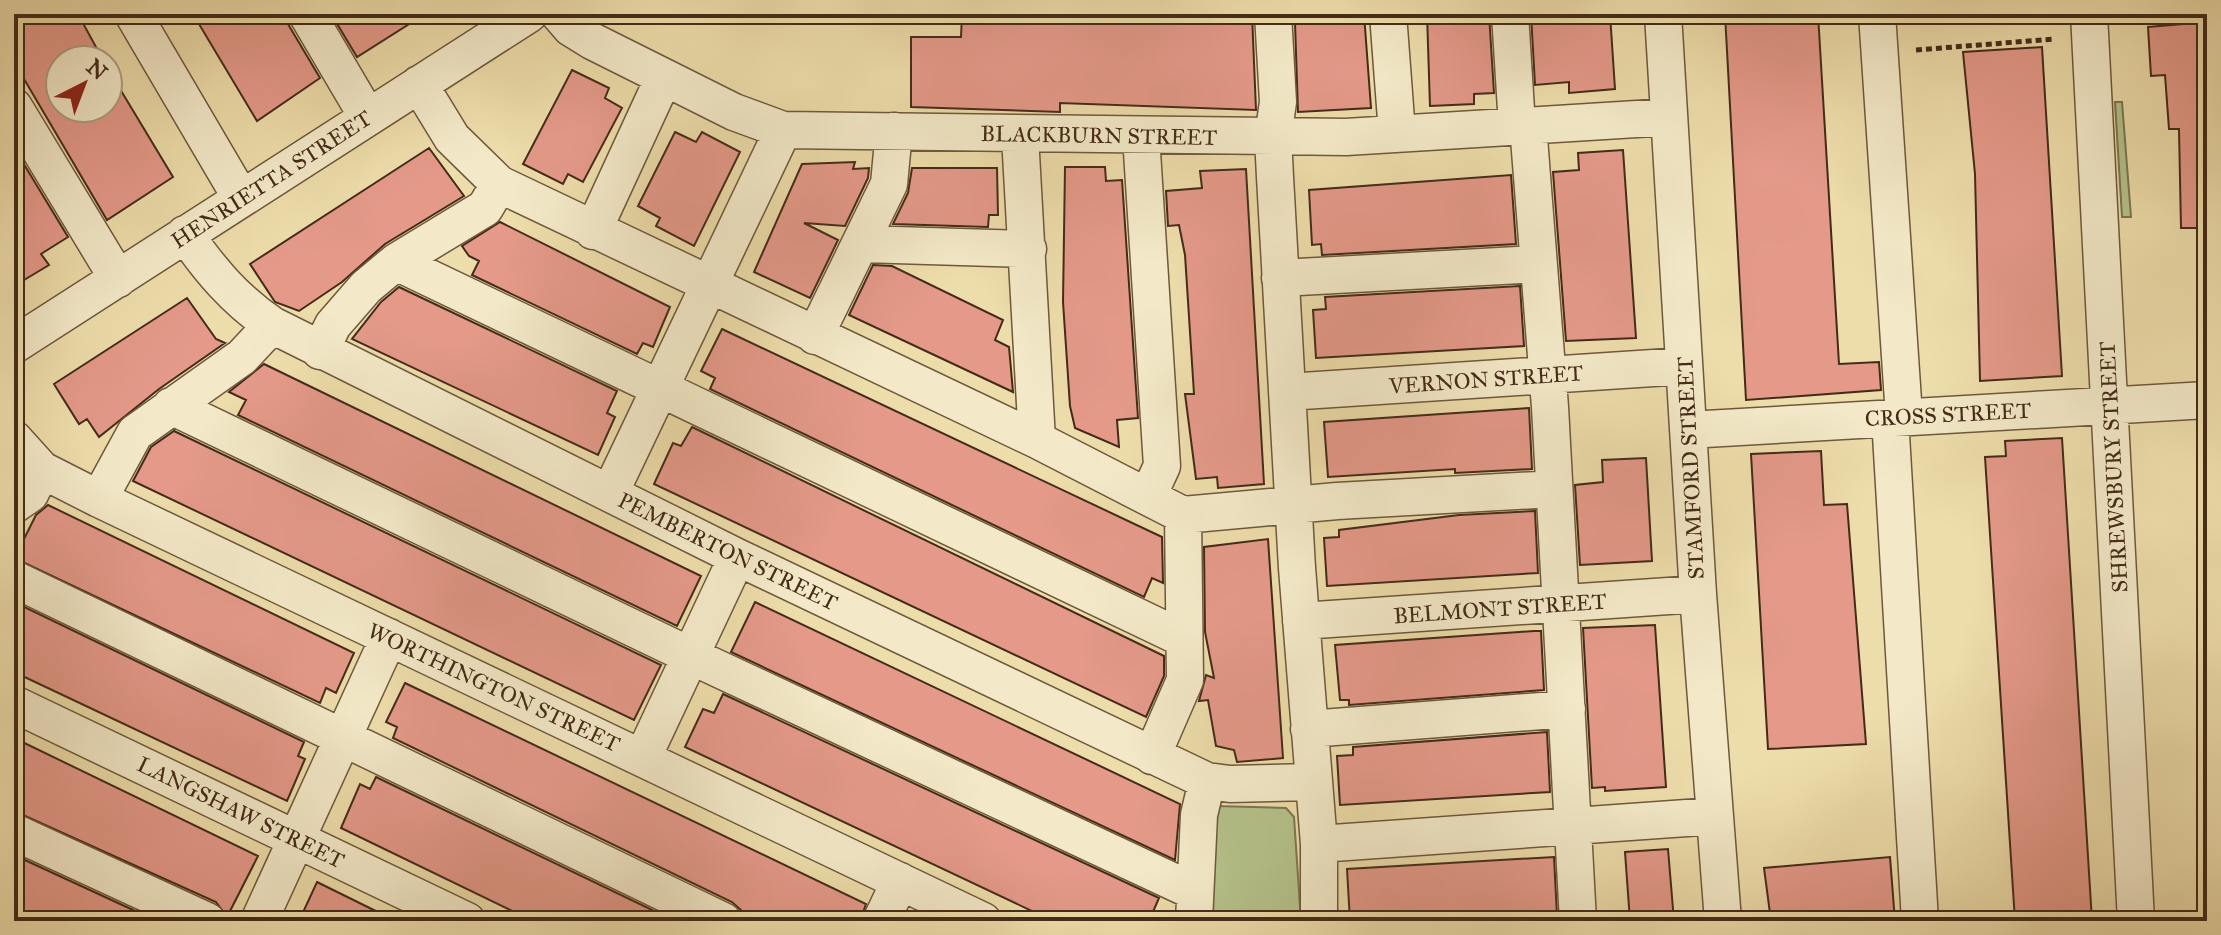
<svg xmlns="http://www.w3.org/2000/svg" width="2221" height="935" font-family="'IM FELL Great Primer',serif">
<style>
.green{fill:#b5c28a;stroke:#7c7652;stroke-width:2}
.building{fill:#e49989;stroke:#442b19;stroke-width:2}
.lines{fill:none;stroke-linecap:round;stroke-linejoin:round}
.minor-casing{stroke:#6e583d;stroke-width:39}
.path{stroke:#442b19;stroke-width:5;stroke-dasharray:6 4;stroke-linecap:butt}
.minor{stroke:#f3e9c8;stroke-width:36}
.labels{text-anchor:middle;stroke-width:6;stroke-linejoin:round;paint-order:stroke}
.street-label{font-size:22px;fill:#442b19;stroke:#f3e9c8}
</style>
<rect width="100%" height="100%" fill="#edddaa"/>
<filter id="stains"><feTurbulence type="fractalNoise" baseFrequency=".0025" numOctaves="4"/><feColorMatrix values="0 0 0 0 .2 0 0 0 0 .09 0 0 0 0 .02 0 0 0 .5 -.17"/></filter>
<radialGradient id="worn" r=".72"><stop offset=".6" stop-color="#630" stop-opacity="0"/><stop offset="1" stop-color="#630" stop-opacity=".3"/></radialGradient>
<path class="green" d="M2115,102h7l9,115h-9z
M1215,806l71,2 8,9 7,104h-96z"/>
<path class="building" d="M14,14h64l25,46h-43v48h48v-39l65,108 -66,43 -93,-158z
M193,14h89l38,64 -63,43z
M350,14h75l-68,43 -21,-35z
M962,14h290l4,96 -196,-7v9l-149,-5v-70h50z
M1322,14h42l7,94 -73,4 -3,-89 28,-2z
M1427,14h62l5,79 -20,1v10l-44,2z
M1531,14h79l5,75 -46,4v-11l-34,3z
M1725,14h93l21,350 40,-2 2,28 -135,10z
M2207,22v206h-26l-2,-99h-10l-4,-54 -14,1 -3,-49z
M2042,47l20,329 -82,5 -5,-207 -12,-122z
M572,70l37,18 -4,10 17,10 -39,74 -15,-8 -5,10 -40,-20z
M675,132l21,10 6,-10 38,20 -46,94 -38,-20 4,-8 -22,-12z
M429,148l35,48 -79,48 -43,38 -43,29 -24,-9 -25,-38z
M1623,150l13,188 -70,3 -13,-169 26,-2 -1,-17z
M22,161l46,76 -27,17 8,11 -35,21v-120z
M855,162l-2,7 16,-1 -1,10 -23,48 -41,-3 34,17 -28,58 -56,-26 48,-108z
M1065,167h40l1,14 16,-1 16,238 -21,2 2,27 -44,-19 -5,-22 -7,-104z
M912,168h85l1,47h-9l-1,12 -95,-3 15,-31z
M1246,169l18,315 -46,4 -1,-11 -21,2 -11,-85h9l-9,-139 -6,-30 -11,1 -2,-35 36,-3 -2,-17z
M1511,175l5,69 -194,11 -1,-11 -9,1 -3,-55z
M500,222l170,85 -17,40 -10,-4 -6,11 -165,-79 7,-14 -10,-5 -7,-10z
M873,265l19,1 111,54 -8,20 14,7 4,45 -164,-77z
M1520,286l4,60 -208,12 -3,-48 13,-1 -1,-12z
M399,287l218,104 -10,22 8,4 -17,38 -246,-116 29,-37z
M187,298l29,41 9,4 -66,46 -60,48 -12,-18 -8,5 -25,-40z
M722,329l440,208 1,46 -11,-5 -8,19 -434,-208 5,-11 -14,-7z
M264,364l437,212 -24,50 -439,-211 8,-15 -17,-8z
M1529,408l3,61 -77,4v-4l-127,8 -4,-55z
M692,427l472,229v20l-18,41 -492,-233 19,-41 8,3z
M174,431l487,234 -27,55 -501,-239 18,-34z
M2062,438l30,483h-77l-30,-464 21,-1 -1,-15z
M1821,451l3,54 23,-1 19,240 -98,5 -17,-295z
M1646,458l6,103 -72,4 -5,-80 28,-3 -1,-22z
M48,505l306,148 -18,40 -10,-5 -6,15 -306,-145v-24l10,5 12,-24z
M1535,511l3,62 -211,13 -3,-48 15,-1v-7l120,-15z
M1268,539l15,219 -46,4 -3,-12 -18,-4 -8,-46 -9,1 7,-26 8,3 -9,-46 -1,-85z
M14,602l290,140 -6,14 7,3 -18,42 -273,-129z
M755,602l425,202 -5,56 -444,-208z
M1655,625l11,162 -61,4v-4l-13,1 -9,-160z
M1534,631h7l3,59 -195,15v-5h-9l-5,-55z
M405,683l461,221 -6,17h-116l-3,-11 -9,-8 -339,-164 4,-11 -11,-5z
M723,694l436,204 -10,23h-96l-368,-174 18,-38 11,4z
M1547,732l3,60 -210,13 -3,-49 16,-1v-8z
M14,738l244,118 -31,61 -11,-15 -202,-91z
M376,777l299,144h-142l-192,-93 19,-44 10,5z
M1668,849l6,72h-44l-5,-69z
M14,855l143,66h-143z
M1554,857l3,59 -207,5 -3,-52z
M1890,857l5,64h-124l-7,-53z
M317,882l79,39h-97z"/>
<g class="lines">
<defs>
<path id="minor" d="M133,14l108,184
M307,14l60,102
M559,14l12,14 21,13 142,71 49,18 563,7 323,-20
M1273,14l5,88 -5,35 2,40 22,391 22,276v77
M1388,14l9,119
M1510,14l7,112
M1663,14l35,580 25,327
M1877,14l27,402
M2089,14l47,907
M419,84l33,54 47,46 538,256 146,75 154,-14 217,-12
M14,107l104,172
M1528,125l22,282 28,514
M1020,136l17,304
M1141,136l21,330 -14,30
M593,231l71,-154
M185,234c25,36 50,66 87,91l465,232 470,224 23,3 82,-2
M862,244l166,5
M396,262l786,376
M1280,278l258,-14
M815,336l74,-152 5,-53
M14,345l515,-331
M320,351l13,-26 33,-38 30,-25 89,-54 14,-24
M1287,392l397,-26
M171,406l520,250 502,235
M1890,418l30,503
M1688,430l519,-30
M14,439l28,31 57,29 884,422
M610,493l173,-363
M99,499l36,-66 107,-76 30,-32
M14,505l16,-11 12,-24
M14,579l709,342
M1301,621l397,-27
M14,704l453,217
M1309,729l258,-20
M1152,756l33,-76 -2,-165
M643,757l94,-200
M14,832l193,89
M1319,844l396,-28
M259,921l130,-284
M881,921l19,-40
M1194,921l5,-106 8,-34"/>
</defs>
<use href="#minor" class="minor-casing"/>
<path class="path" d="M1916,50l138,-11"/>
<use href="#minor" class="minor"/>
</g>
<g class="labels">
<g class="street-label">
<text transform="translate(1099 135) rotate(1)" y="8">BLACKBURN STREET</text>
<text transform="translate(271 179) rotate(-33)" y="8">HENRIETTA STREET</text>
<text transform="translate(1486 379) rotate(-4)" y="8">VERNON STREET</text>
<text transform="translate(1948 414) rotate(-3)" y="8">CROSS STREET</text>
<text transform="translate(2113 467) rotate(-93)" y="8">SHREWSBURY STREET</text>
<text transform="translate(1690 468) rotate(-93)" y="8">STAMFORD STREET</text>
<text transform="translate(728 551) rotate(26)" y="8">PEMBERTON STREET</text>
<text transform="translate(1500 608) rotate(-4)" y="8">BELMONT STREET</text>
<text transform="translate(494 687) rotate(25)" y="8">WORTHINGTON STREET</text>
<text transform="translate(241 812) rotate(26)" y="8">LANGSHAW STREET</text>
</g>
</g>
<rect width="2221" height="935" fill="none" stroke="#edddaa" stroke-width="48"/>
<rect x="16" y="16" width="2189" height="903" fill="none" stroke="#442b19" stroke-width="4"/>
<rect x="24" y="24" width="2173" height="887" fill="none" stroke="#442b19" stroke-width="2"/>
<g transform="translate(84 84) rotate(42)"><circle r="38" fill="#f3e9c8" stroke="#ad9d82" stroke-width="2"/>
<path d="M0-6L14 30L0 20L-14 30Z" fill="#8f2418"/>
<text y="-12" font-size="22" font-weight="bold" text-anchor="middle" fill="#442b19">N</text>
</g>
<rect width="100%" height="100%" filter="url(#stains)"/>
<rect width="100%" height="100%" fill="url(#worn)"/>
</svg>
